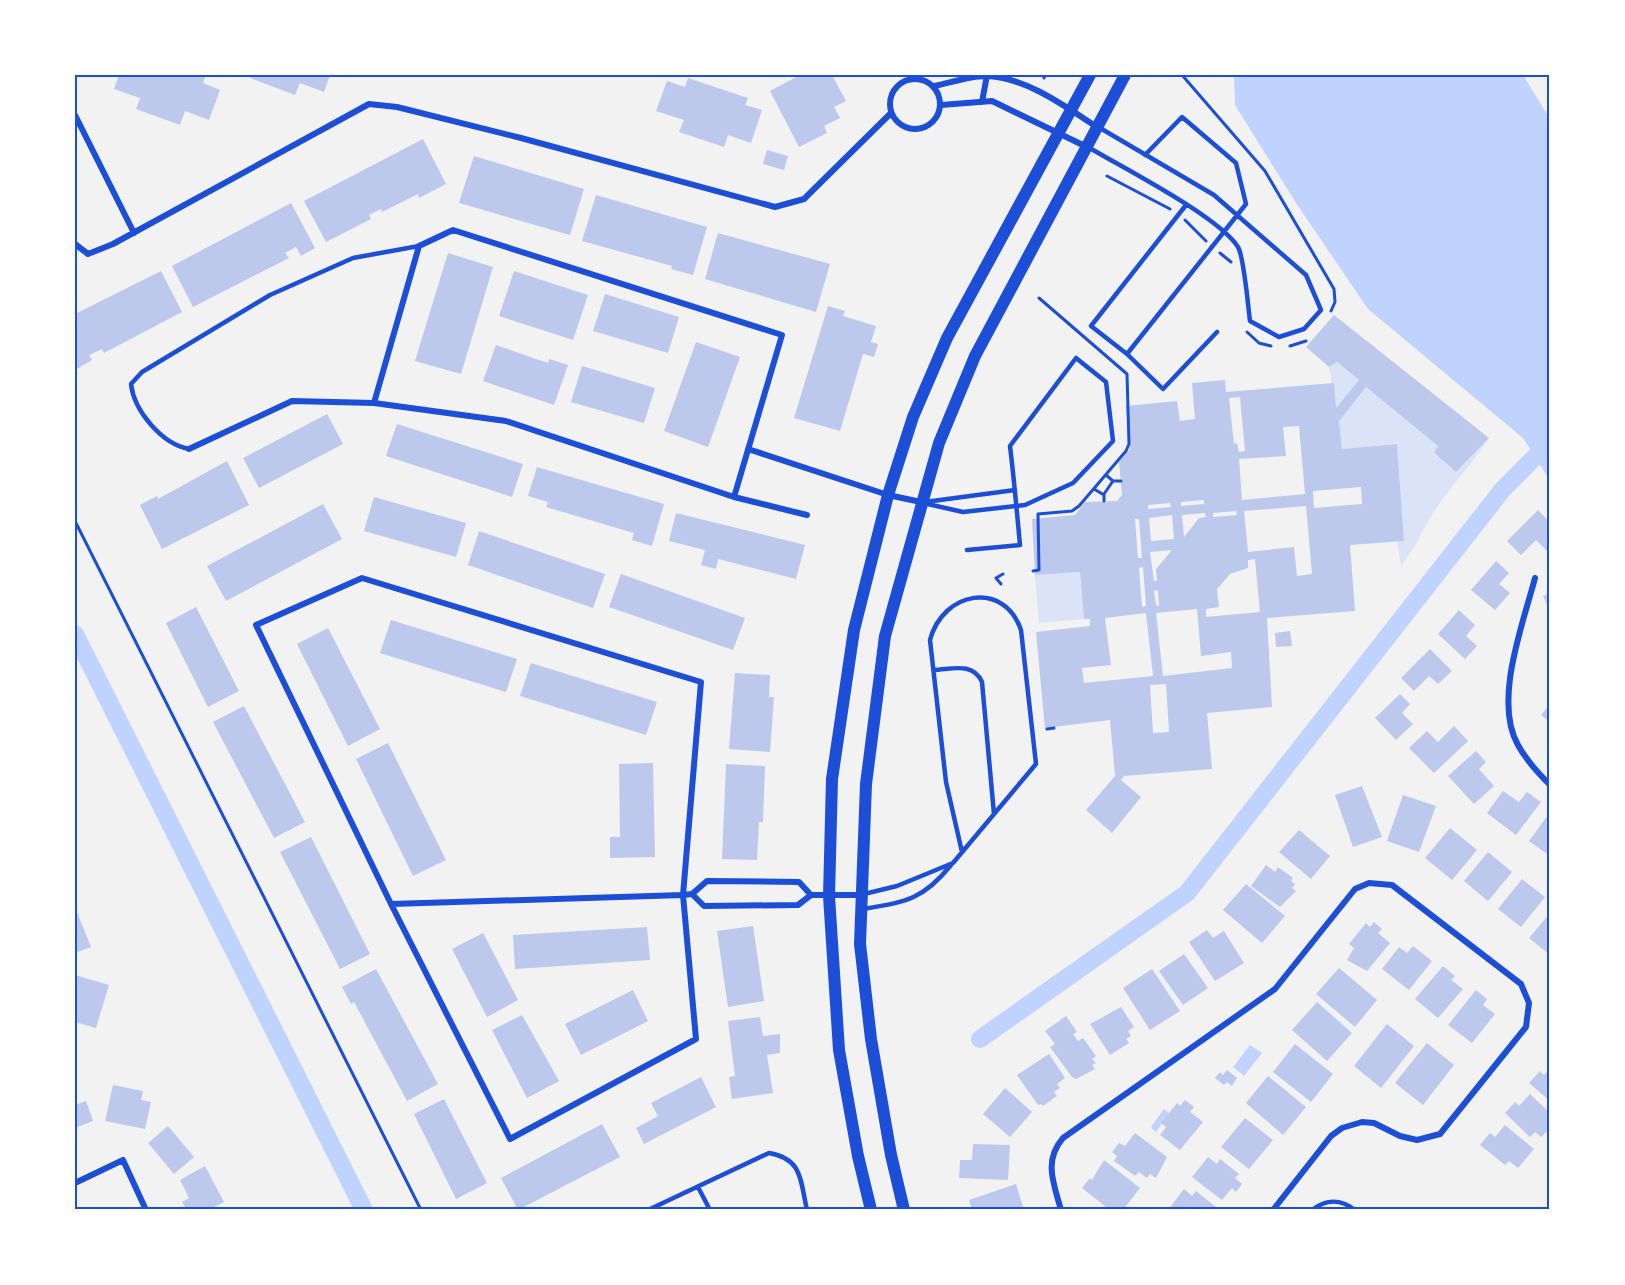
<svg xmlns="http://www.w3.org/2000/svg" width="1625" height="1285" font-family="'Nunito Sans',sans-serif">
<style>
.green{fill:#dbe4f7}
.water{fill:#bfd3fe}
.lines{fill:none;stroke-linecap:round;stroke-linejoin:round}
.canal{stroke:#bfd3fe;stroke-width:18}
.building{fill:#bdc9ec;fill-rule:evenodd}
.path{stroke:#1d4ed8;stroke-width:3}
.service{stroke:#1d4ed8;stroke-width:4.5}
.minor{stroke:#1d4ed8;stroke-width:6}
.secondary{stroke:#1d4ed8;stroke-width:12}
.neatline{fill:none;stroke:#1d4ed8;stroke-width:2}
</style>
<rect width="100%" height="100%" fill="#f2f2f2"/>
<path class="green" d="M1337,362l22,18 -23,28 -7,-41z
M1366,387l72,59 -4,8 22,18 33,-34c-18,28 -42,52 -59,80 -11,19 -15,30 -29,48l-4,-25h7l-7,-97 -55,5 -3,-28z
M1080,572l4,47 -45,4 -4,-48z"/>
<path class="water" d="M1234,75h289l27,44v362l-27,-43 -155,-129 -72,-106 -61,-98z
M1250,1045l12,8 -18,23 -11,-9z
M1164,1109l5,4 -13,19 -5,-5z"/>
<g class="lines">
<path class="canal" d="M75,634l289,576
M980,1039l207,-146 316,-404 32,-32"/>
</g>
<path class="building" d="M119,75h81l5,2 -2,6 17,7 -11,30 -24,-9 -5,14 -44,-16 4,-11 -26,-9z
M251,75h79l-6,17 -24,-9 -5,12 -45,-17z
M800,75h32l14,26 -12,6 6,11 -16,8 3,7 -28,14 -29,-56z
M688,78l60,20 -3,7 17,5 -11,33 -23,-8 -4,12 -45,-15 5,-12 -28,-9 11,-30 18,6z
M423,139l23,45 -27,14 -1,-4 -36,18 -1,-3 -12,6 2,4 -45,23 -22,-41z
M767,150l21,6 -4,14 -21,-6z
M474,156l110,33 -14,46 -111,-32z
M596,195l111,32 -14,48 -22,-6 1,-3 -90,-25z
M291,203l24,45 -14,8 -5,-9 -11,6 4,5 -96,49 -21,-41z
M718,233l112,31 -14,48 -111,-33z
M448,253l45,14 -32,107 -46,-13z
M161,271l21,41 -78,41 -2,-4 -13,6 3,5 -17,10v-56z
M514,271l74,24 -15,45 -74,-24z
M605,294l74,23 -11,36 -75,-22z
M828,306l17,5 -2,5 33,10 -5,16 7,2 -4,13 -11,-3 -23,77 -46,-13z
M1334,315l155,123 -33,34 -22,-19 4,-7 -72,-59 -27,34 3,28 55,-5 7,97 -54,4 5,66 -88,7 5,89 -65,6 5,56 -88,7 -3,4 20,17 -29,36 -26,-23 29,-34 -5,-56 -65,8 -9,-96 54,-6v-7h-6l-4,-47 -45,3 -3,-56 43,-4 10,-13 32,-1 5,-6 -3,-33 11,-13 -4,-43 51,-5 3,20 15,-2 -3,-36 33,-3 1,12 108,-9 2,25 23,-28 -22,-18 -8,5 -23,-20zM1240,397l5,54 -6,1 -2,-9 -3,1 -5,-46zM1299,426l6,68 -63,6 -3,-41 47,-3 -3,-29zM1361,487l1,17 -48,4 -1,-17zM1204,500v4l-23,2v-4zM1170,503l1,4 -23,2v-4zM1306,506l6,68 -15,2 -3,-29 -46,5 -4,-41zM1236,511l1,4 -24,2v-4zM1205,513l1,4 -7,1 -15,19 -2,-22zM1172,515l2,24 -23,2 -2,-23zM1135,519h4l3,39h-4zM1172,550l-16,19 1,12h-3l-4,-29zM1255,559l5,53 -54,5v-8l13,-2 -2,-18 13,-15 18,-6v-8zM1143,567l3,39 -4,1 -3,-39zM1158,590l1,16 -3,-1 -2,-14zM1197,609l4,47 30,-4 1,16 -69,8 -7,-63zM1146,613l7,63 -69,7 -2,-15 29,-3 -6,-47zM1166,684l3,48 -16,1 -3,-48z
M696,342l44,15 -32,90 -44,-16z
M496,345l52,18 1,-4 19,6 -14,40 -71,-24z
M582,366l73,22 -11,35 -73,-21z
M327,414l16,30 -84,44 -16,-30z
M397,424l126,40 -11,33 -126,-41z
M227,461l22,44 -87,44 -22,-44 17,-9 1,3z
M537,467l127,37 -12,42 -20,-6 2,-7 -88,-26 2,-5 -20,-6z
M374,497l92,26 -10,34 -92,-26z
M323,504l19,35 -116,62 -19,-35z
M1538,510l12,13v25l-3,3 -11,-11 -15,15 -14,-14z
M676,513l129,32 -9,34 -78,-20 -2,10 -15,-4 4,-15 -36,-9z
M479,531l126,43 -12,34 -125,-43z
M1496,561l13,12 -10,11 11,9 -15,17 -24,-20z
M621,574l124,44 -12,32 -124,-43z
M1550,593v18l-7,-15z
M196,607l43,84 -31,16 -42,-84z
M1459,610l16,15 -9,11 11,10 -12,13 -27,-25z
M391,620l126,39 -11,33 -126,-39z
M328,628l52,101 -32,17 -51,-102z
M1290,631l2,15 -16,1 -1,-14z
M1430,649l22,22 -14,13 -9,-8 -15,15 -13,-13z
M531,663l126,39 -11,33 -126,-39z
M735,673l35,2 -1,22h5l-4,55 -41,-3z
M1400,694l10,10 -8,9 11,11 -17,16 -21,-22z
M1550,704v18l-9,-7z
M244,706l61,116 -31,16 -61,-116z
M1454,726l14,15 -34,32 -25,-25 18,-17 11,11z
M388,743l58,117 -33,16 -57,-117z
M1476,751l10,11 -7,7 15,17 -20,18 -26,-28z
M653,763l2,94 -45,1v-21h10l-1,-73z
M726,764l39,2 -2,56h-4l-2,38 -35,-1z
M1362,786l20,51 -29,10 -18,-52z
M1503,791l16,11 8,-10 14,10 -25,33 -29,-22z
M1403,795l33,11 -17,46 -32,-11z
M1550,812v44l-21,-15z
M1450,828l27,22 -25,30 -27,-22z
M1299,830l31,26 -19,23 -32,-27z
M311,837l59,117 -30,15 -60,-117z
M1488,852l24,20 -24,29 -24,-20z
M1266,865l9,7 3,-5 15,11 -2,3 4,3 -3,4 4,3 -16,16 -29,-21z
M1522,879l23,18 -24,30 -23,-18z
M1246,884l39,32 -23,27 -39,-33z
M77,912l14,35 -16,6v-40z
M1550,913v42l-21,-17z
M1374,922l8,7 -4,4 12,10 -23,28 -20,-11 7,-12 -5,-4 17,-21 4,4z
M753,926l11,75 -36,6 -11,-76z
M647,927l3,33 -135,9 -2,-34z
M1207,930l6,8 11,-7 20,32 -29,18 -26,-39z
M483,933l35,67 -31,17 -35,-68z
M1413,946l19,15 -23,29 -27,-21 17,-22 8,6z
M1184,954l24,34 -25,17 -24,-34z
M1443,966l12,10 -4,4 12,9 -25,29 -23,-19z
M1339,968l38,32 -22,27 -39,-33z
M376,969l62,115 -31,17 -53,-99 -3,2 -9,-17z
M1152,969l28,42 -30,19 -27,-42z
M75,975l34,10 -13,43 -21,-6z
M633,990l15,31 -67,34 -16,-31z
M1476,990l11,9 -4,6 12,9 -23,29 -24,-18z
M1317,1002l35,31 -25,28 -35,-31z
M1121,1007l13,20 -6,4 3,5 -5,3 3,4 -19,12 -20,-31z
M522,1015l37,66 -32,17 -35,-68z
M1066,1016l11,16 -4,2 5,7 5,-3 13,18 -4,3 4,4 -4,2 3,4 -19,10 -4,-2 -22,-30 5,-3 -10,-13z
M760,1017l3,19 17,-2v19l-13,2 6,38 -41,6 -3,-22 6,-1 -7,-55z
M1387,1024l27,22 -33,42 -27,-22z
M1427,1043l27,22 -31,40 -28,-22z
M1295,1044l38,30 -22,28 -38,-30z
M1049,1054l16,24 -8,6 3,4 -6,4 3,4 -14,10 -2,-2 -3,1 -21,-30z
M1550,1068v33l-21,-18 11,-12 4,4z
M1227,1070l10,8 -5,8 -5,-4 -3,3 -9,-7 5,-6 3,3z
M1268,1076l38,31 -23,28 -37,-32z
M701,1077l15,30 -72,37 -8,-16 22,-12 -7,-13z
M113,1085l30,6 -2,9 10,2 -6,27 -40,-8z
M1005,1088l27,24 -22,25 -27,-23z
M1530,1094l20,19v15l-9,9 -6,-5 -5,5 -25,-24 10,-11 4,4z
M444,1099l43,84 -31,16 -42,-85z
M1185,1100l9,7 -4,5 13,10 -23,28 -20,-15 6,-8 -5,-4 16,-20 3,3z
M86,1101l7,20 -18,7v-23z
M1245,1118l28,22 -24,29 -28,-22z
M602,1124l18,33 -102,53 -17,-32z
M1505,1125l29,24 -16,19 -9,-7 -4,4 -25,-20 10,-12 5,4z
M168,1126l26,31 -20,17 -26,-31z
M1135,1133l32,24 -11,21 -6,-4 -3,4 -8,-6 -4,4 -21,-15 3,-5 -5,-4 7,-9 6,3z
M973,1144l37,1 -2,35 -49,-2 1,-18h12z
M1208,1157l9,7 3,-5 19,15 -4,4 7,6 -6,8 -4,-4 -10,12 -30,-23z
M1104,1160l36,28 -17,22h-13l-28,-22 8,-10 2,2z
M205,1166l19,36 -16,8h-21l-5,-8 7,-4 -9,-18z
M1016,1184l8,26h-52l-3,-10z
M1184,1189l8,7 4,-5 20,16 -2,3h-46z"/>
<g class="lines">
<path class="path" d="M1182,75l83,96 69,118 1,13 -4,9
M1044,78l1,-3
M1107,176l63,33
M1185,220l21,21
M1220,253l11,9
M1247,332l12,11 12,3
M1290,346l16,-5
M1106,475l7,6h8
M1094,489l10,6v6
M1104,494l9,-13
M75,521l346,689
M1033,571l6,-1 -1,-56 34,-3 7,-5 47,-55 3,-7 -2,-70 -88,-76
M1001,584l-5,-6 7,-4
M1047,729l7,-1"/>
<path class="service" d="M1088,147c35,21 130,69 150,100 6,10 10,59 12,74l29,16 25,-8 17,-19 -15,-35 -92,-80 -114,-67
M1145,155l37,-38 54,46 10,41 -119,150 -36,-28 95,-121
M1127,354l36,35 54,-57
M189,449c-27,-5 -55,-38 -58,-65l11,-12 128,-77 83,-37 66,-12
M925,502l90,-12
M923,503l40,9 53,-6 9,-1 48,-22 40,-42 -7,-59 -30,-24 -66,88c4,33 7,66 10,99l-53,5
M934,670c19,-1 39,-8 48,12l12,132
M864,894l33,-8 56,-23 83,-99 -15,-134c-17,-50 -78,-39 -91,10l16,142 16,70
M863,909c42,-7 60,-9 88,-44
M698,1187l12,23
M648,1210l121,-57c34,6 31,27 38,57
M1312,1210c14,-11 29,-11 43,0"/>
<path class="minor" d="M890 104a25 25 0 1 1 50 0a25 25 0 1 1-50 0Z
M934,86c16,-3 38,-11 54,-10 39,2 78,31 109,51
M982,102l5,-27
M941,105l51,-4 95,46
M75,115l59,118
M75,244l13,10 25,-10 256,-140 28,3 124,31 254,69 29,-8 87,-86
M374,403l45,-157 34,-16 329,105 -48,162
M189,449l103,-48 82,2 132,18 228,76 73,18
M748,449l140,46 33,7
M362,578l339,104 -18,213 13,144 -186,100 -119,-235 -135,-279z
M1535,578c-12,46 -42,123 -17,167 8,15 20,28 32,40
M692,894l12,12 94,-1 13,-10h49
M391,904l292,-9 9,-1 15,-13 92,1 12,13
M75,1183l48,-23 23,50
M1061,1210c-7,-26 -18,-49 2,-72l212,-149 80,-100 14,-6 23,2 129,99 8,19 -3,24 -86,107 -23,6 -17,-4 -26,-13 -12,-1 -20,6 -11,8 -58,74"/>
<path class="secondary" d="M871,1210l-13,-54 -19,-106 -10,-154 3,-117 22,-149 34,-135 25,-78 34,-79 143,-263
M904,1210l-13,-55 -20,-116 -11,-95 6,-160 19,-148 54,-193 36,-87 150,-281"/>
</g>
<rect width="1625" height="1285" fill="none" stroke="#ffffff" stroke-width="153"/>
<rect x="76" y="76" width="1472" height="1132" class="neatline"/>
</svg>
